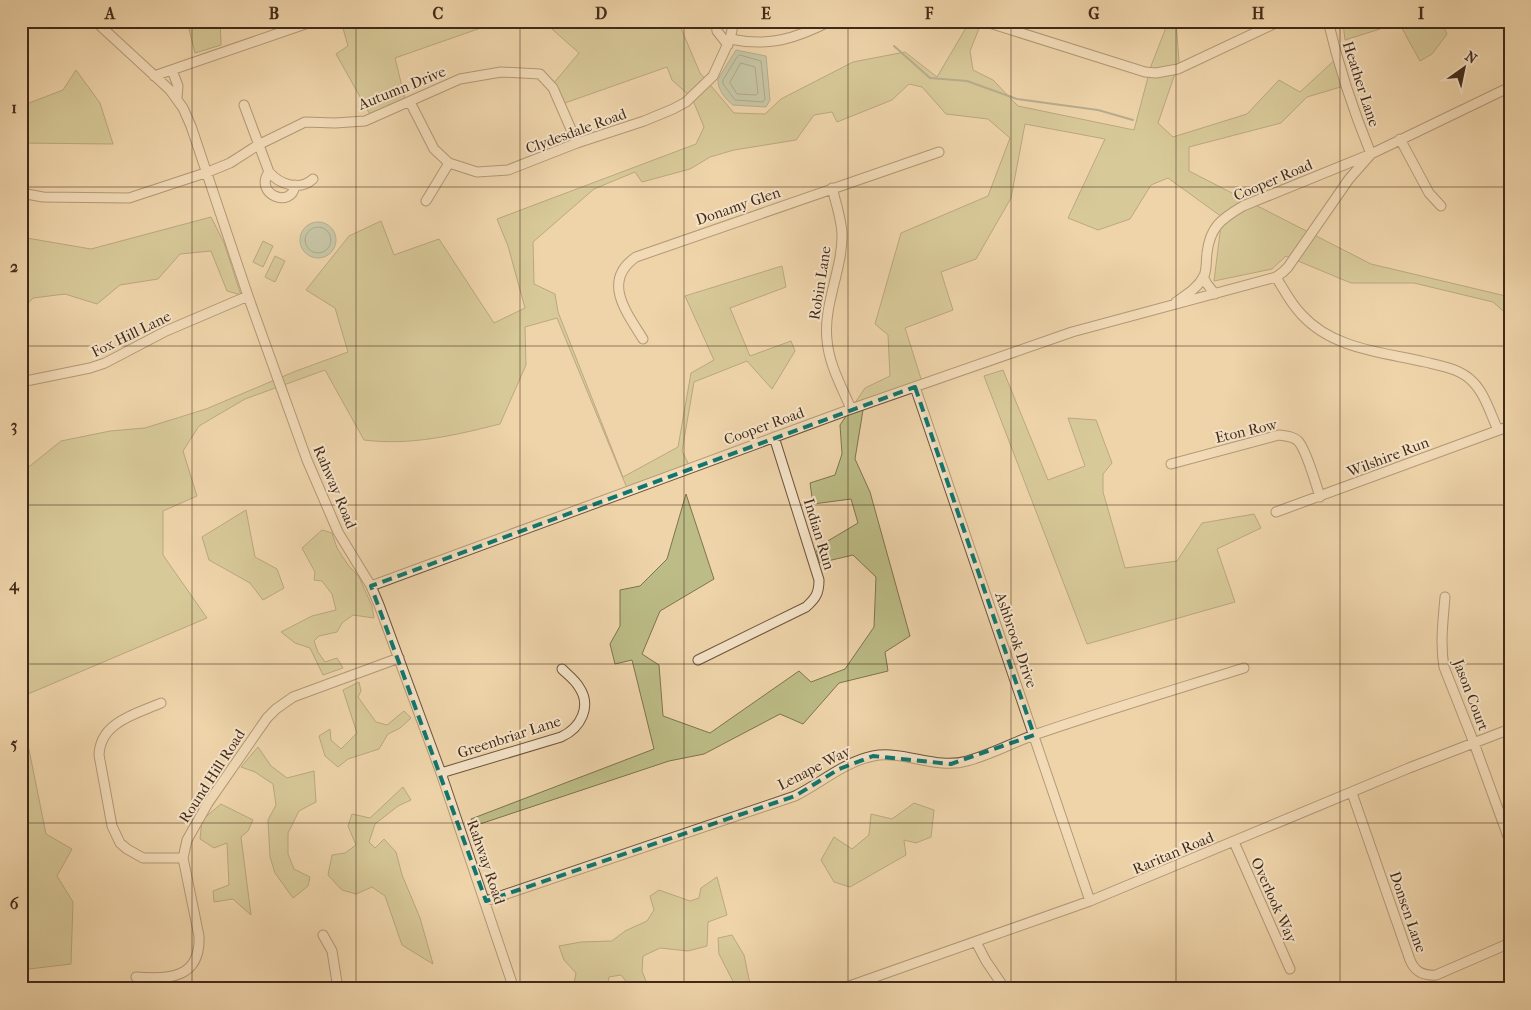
<svg xmlns="http://www.w3.org/2000/svg" width="1531" height="1010" font-family="'IM FELL French Canon',serif">
<style>
.green{fill:#bcbc86;stroke:#7f734f}
.water{fill:#9ab8a5;stroke:#777f6d}
.lines{fill:none;stroke-linecap:round;stroke-linejoin:round}
.shore{stroke:#6e715e;stroke-width:1}
.stream{stroke:#777f6d;stroke-width:2}
.minor-casing{stroke:#6d543c;stroke-width:11}
.minor{stroke:#f5e3c8;stroke-width:9}
.marked{fill:none;stroke:#0f766e;stroke-width:4;stroke-dasharray:10 6;stroke-linejoin:round}
.grid{fill:none;stroke:#422a18;stroke-width:1;stroke-opacity:0.55}
.labels{text-anchor:middle;stroke-width:4;stroke-linejoin:round;paint-order:stroke}
.street-label{font-size:15px;fill:#422a18;stroke:#f5e3c8}
.neatline{fill:none;stroke:#422a18;stroke-width:2}
.grid-label{font-size:16px;text-anchor:middle;font-weight:bold;fill:#422a18}
</style>
<rect width="100%" height="100%" fill="#efd4aa"/>
<filter id="stains"><feTurbulence type="fractalNoise" baseFrequency=".004" numOctaves="4"/><feColorMatrix values="0 0 0 0 .2 0 0 0 0 .09 0 0 0 0 .02 0 0 0 .5 -.17"/></filter>
<radialGradient id="worn" r=".72"><stop offset=".6" stop-color="#630" stop-opacity="0"/><stop offset="1" stop-color="#630" stop-opacity=".3"/></radialGradient>
<path class="green" d="M187,21h33l1,24 -26,8z
M341,21h160l-106,37 11,45 -34,15 -36,-64 12,-8z
M543,21h135l22,52 34,40 31,1 16,-15 72,-37 52,-10 32,25 33,-56h12l-12,30 3,19 20,10 25,26 116,24 17,-64 14,-36 -2,-9h13l3,41 -21,61 15,14 74,-23 32,-34 21,12 38,-35 6,29 -37,11 -26,26 -92,24v24l182,93 139,33v20l-17,-15 -79,-19h-63l-65,-27 -14,13 -58,12 8,-64 -54,-39 -17,7 -21,34 -32,11 -30,-12 37,-79 -80,-15 -14,74 -35,61 -35,13 12,38 -48,18 18,57 -59,19 -9,55 15,33 40,144 -25,16 3,19 -49,12 -36,41 -23,-10 -76,40 -35,7 -195,65 -3,-7 183,-70 -22,-89 -17,4 -5,-20 10,-18v-36l20,-4 27,-27 19,-65 28,85 -54,32 -18,43 17,11 4,51 47,17 89,-62 12,11 34,-13 29,-42 2,-50 -23,-22 -34,8 -3,-15 42,-25 -7,-24 -38,5 -3,-21 25,-8 7,-21 -2,-29 25,-37 25,-12 -2,-41 -13,-11 26,-91 87,-37 22,-58 -22,-19 -42,-5 -24,-27 -13,-3 -17,16 -55,22 -5,-10 -18,3 -18,25 -62,10 -24,7 -20,12 -48,13 -7,-10 -41,17 -61,53 1,42 21,10 3,18 65,165 55,-30 13,-74 23,-13 -29,-64 97,-30 4,21 -56,21 20,48 41,-15 4,10 -23,38 -25,-28 -53,21 -12,69 9,18 -62,24 -72,-175 -32,9 1,38 -26,59c-44,11 -89,22 -136,16l-39,-70 -80,29 -46,27 -16,25 14,45 -34,15v44l44,63 -186,79v-231h9l31,-25 49,-10 35,-3 61,-19 90,-38 52,-19 -13,-44 -29,-18 43,-54 32,-15 13,34 45,-16 55,84 31,-15 -17,-62 -11,-27 199,-75 8,-17 -12,-29 -20,-18 -5,-13 -105,37 -9,-20 26,-31z
M1346,21h95l6,13 -15,20 -12,7 -21,-38 -54,17 -2,-17z
M76,70l24,33 13,41 -92,-1v-37l42,-16z
M211,217l13,26 17,52 -14,-4 -16,-40 -31,3 -22,25 -38,6 -23,19 -32,-10 -32,4 -12,13v-74l70,12z
M263,241l10,5 -10,21 -10,-5z
M275,256l10,5 -10,21 -10,-5z
M1003,370l45,110 37,-14 -17,-48 28,2 16,43 -9,11v18l22,76 52,-7 25,-38 52,-9 7,14 -44,21 18,53 -148,42 -103,-268z
M246,510l9,47 22,12 7,19 -21,12 -13,-17 -41,-23 -7,-23z
M322,530l10,3 5,15 11,17 11,12 13,29 2,12 -21,-3 -11,8 -5,9 -18,4 -5,5 4,11 7,10 12,-4 6,10 -20,7 -13,-27 -15,-5 -14,-11 31,-16 24,-6 -4,-16 -10,-13 -8,-1 1,-8 -13,-24z
M359,682l2,9 -3,6 18,25 11,3 17,-14 7,7 -11,10 -12,6 -9,15 -31,10 -10,8 -13,-11 -6,-20 11,-7 1,11 10,9 16,-16 -14,-43z
M21,710l25,124 26,15 -15,27 16,26 -2,62 -50,6z
M258,747l13,19 16,12 27,-7 2,31 -17,9 -11,22v21l6,15 16,8 -2,9 -15,12 -18,-25 -5,-16 -2,-37 8,-15 -3,-21 -18,-12 -14,-5z
M403,787l8,13 -13,6 -23,18 -6,18 6,6 9,-9 12,13 6,23 18,43 13,46 -31,-19 -17,-49 -13,-9 -16,7 -14,-4 -14,-15 4,-20 13,-2 11,-8 -8,-19 4,-12 18,4z
M914,803l20,7 -3,27 -15,6 -12,-3 2,15 -56,32 -16,-5 -13,-22 13,-23 18,12 17,-14 2,-21 21,5z
M221,804l32,16 -5,11 -7,6 10,78 -18,-16 -19,3 -1,-11 16,-6 -2,-42 -13,5 -14,-9 2,-19z
M717,877l10,38 -19,7 -1,24 -19,5 -28,-3 -17,8 -1,15 7,18h-17l-11,-14 -12,2 -2,12h-34l3,-16 -12,-13 -5,-14 22,-4 31,-1 13,-10 22,-10 7,-11 -4,-14 9,-6 31,11 9,-3 2,-10z
M732,935l12,20 7,34h-14l-18,-35 -1,-16z"/>
<path class="water" d="M736,50l30,6 4,44 -4,7 -33,-2c-7,-5 -16,-16 -15,-26z
M300 240a18 18 0 1 1 36 0a18 18 0 1 1-36 0Z"/>
<g class="lines">
<path class="shore" d="M740,55l21,6 4,38 -2,3 -28,-2 -12,-16v-4l14,-23z
M741,63l14,4 3,26 -2,2 -19,-1 -7,-11z
M305 240a13 13 0 1 1 26 0a13 13 0 1 1-26 0Z"/>
<path class="stream" d="M894,46l36,32 37,3 50,18 81,11 35,10"/>
<defs>
<path id="minor" d="M95,21l75,69 13,18 8,18 57,170 59,164 31,72 33,54 8,19 62,168 73,216
M716,21l1,10 11,14
M983,21l162,51 11,1 22,-4 102,-48
M1328,21c11,47 25,89 43,133
M21,23l2,-2
M730,39c39,8 65,0 100,-18
M172,70l6,16 -1,12
M154,76l160,-55
M410,102l24,47 15,14 28,9 31,-2 69,-27 67,-22 29,-12 13,-7 27,-26 17,-37 4,-18
M244,105l25,67c11,13 31,19 44,7
M1400,139l29,54 12,13
M269,172c-16,22 23,38 26,13
M832,188c4,15 9,30 10,45 1,36 -19,71 -15,107 2,25 15,47 24,69
M21,193l22,4 86,1 79,-26 22,-9 28,-18 47,-23 30,1 30,-2 95,-42 41,-7 39,2 13,14 24,55
M426,201l23,-38
M1203,277l4,7 8,10
M1276,277c8,13 15,27 26,38 31,34 80,37 123,47 17,4 36,7 48,20 12,12 18,33 25,48
M1176,302c10,-7 22,-14 28,-26 3,-7 2,-16 3,-23 3,-26 14,-34 36,-47l128,-52 139,-67
M643,339c-16,-26 -42,-58 -7,-82l303,-105
M21,382l69,-14 15,-5 61,-32 82,-35
M915,387l175,514
M1171,464l108,-29c7,1 14,1 19,6 8,8 18,43 22,56
M1276,512l234,-86
M371,586l480,-177 221,-77 204,-55 7,-5 5,-5 61,-88 22,-25
M1445,597c-2,24 -5,47 -1,70l30,76 36,99
M698,660l108,-53c10,-9 13,-14 13,-27l-45,-143
M161,703c-25,11 -61,19 -62,52l13,71 8,17 7,6 16,9h40
M441,773l120,-36c20,-9 31,-31 18,-50 -4,-7 -11,-12 -17,-18
M1352,793l58,167c5,12 13,16 26,15l74,-32
M1234,842l56,127
M486,901l309,-105c26,-13 49,-34 78,-40 31,-6 63,14 94,5 23,-6 45,-18 67,-26 69,-24 140,-45 210,-67
M323,935l9,16 6,38
M976,942l10,19 19,28
M136,977c33,3 65,1 63,-41l-16,-78 4,-18 21,-37 59,-85 9,-9 17,-12 106,-39
M841,989l249,-88 319,-133 101,-39"/>
</defs>
<use href="#minor" class="minor-casing"/>
<use href="#minor" class="minor"/>
</g>
<path d="M0 0H1531V1010H0ZM915,387l119,348 -83,29 -78,-8 -34,13 -44,27 -309,105 -115,-315z" fill="#efd4aa" fill-opacity=".55" fill-rule="evenodd"/>
<path class="marked" d="M915,387l119,348 -83,29 -78,-8 -34,13 -44,27 -309,105 -115,-315z"/>
<path class="grid" d="M192,21v968M356,21v968M520,21v968M684,21v968M848,21v968M1011,21v968M1176,21v968M1340,21v968M21,187h1489M21,346h1489M21,505h1489M21,664h1489M21,823h1489"/>
<g class="labels">
<g class="street-label">
<text transform="translate(1361 84) rotate(72)" y="5">Heather Lane</text>
<text transform="translate(402 88) rotate(-22)" y="5">Autumn Drive</text>
<text transform="translate(576 131) rotate(-20)" y="5">Clydesdale Road</text>
<text transform="translate(1273 180) rotate(-23)" y="5">Cooper Road</text>
<text transform="translate(738 206) rotate(-19)" y="5">Donamy Glen</text>
<text transform="translate(820 283) rotate(-81)" y="5">Robin Lane</text>
<text transform="translate(131 334) rotate(-26)" y="5">Fox Hill Lane</text>
<text transform="translate(764 426) rotate(-20)" y="5">Cooper Road</text>
<text transform="translate(1246 431) rotate(-13)" y="5">Eton Row</text>
<text transform="translate(1388 457) rotate(-21)" y="5">Wilshire Run</text>
<text transform="translate(335 487) rotate(67)" y="5">Rahway Road</text>
<text transform="translate(819 534) rotate(73)" y="5">Indian Run</text>
<text transform="translate(1016 640) rotate(71)" y="5">Ashbrook Drive</text>
<text transform="translate(1471 695) rotate(69)" y="5">Jason Court</text>
<text transform="translate(509 737) rotate(-18)" y="5">Greenbriar Lane</text>
<text transform="translate(814 768) rotate(-27)" y="5">Lenape Way</text>
<text transform="translate(212 776) rotate(-57)" y="5">Round Hill Road</text>
<text transform="translate(1173 853) rotate(-23)" y="5">Raritan Road</text>
<text transform="translate(486 862) rotate(71)" y="5">Rahway Road</text>
<text transform="translate(1274 900) rotate(66)" y="5">Overlook Way</text>
<text transform="translate(1408 912) rotate(71)" y="5">Donsen Lane</text>
</g>
</g>
<rect width="1531" height="1010" fill="none" stroke="#efd4aa" stroke-width="55"/>
<g transform="translate(1464 68) rotate(33)" stroke="#f5e3c8" stroke-width="4" paint-order="stroke">
<path d="M0-4L9 19L0 12L-9 19Z" fill="#422a18"/>
<text y="-8" font-size="14" font-weight="bold" text-anchor="middle" fill="#422a18">N</text>
</g>
<rect x="28" y="28" width="1476" height="954" class="neatline"/>
<g class="grid-label">
<text x="110" y="19">A</text>
<text x="274" y="19">B</text>
<text x="438" y="19">C</text>
<text x="601" y="19">D</text>
<text x="766" y="19">E</text>
<text x="929" y="19">F</text>
<text x="1094" y="19">G</text>
<text x="1258" y="19">H</text>
<text x="1421" y="19">I</text>
<text x="14" y="113">1</text>
<text x="14" y="272">2</text>
<text x="14" y="431">3</text>
<text x="14" y="590">4</text>
<text x="14" y="749">5</text>
<text x="14" y="909">6</text>
</g>
<rect width="100%" height="100%" filter="url(#stains)"/>
<rect width="100%" height="100%" fill="url(#worn)"/>
</svg>
